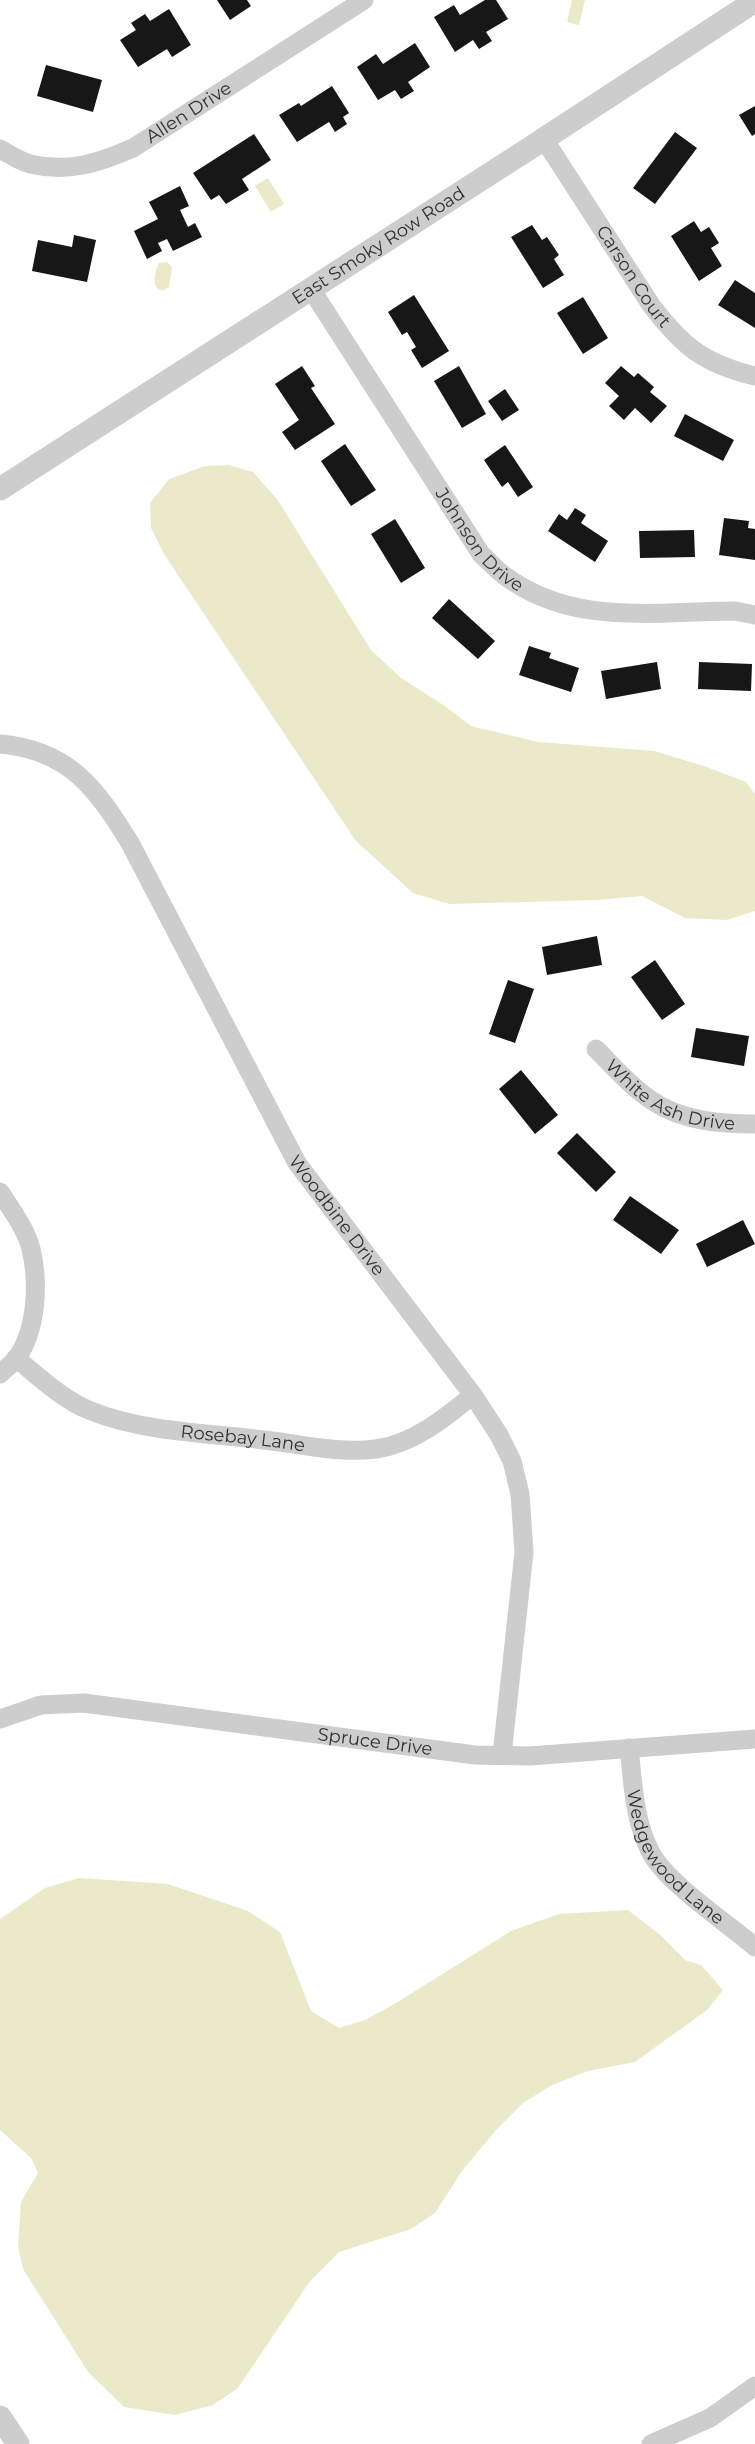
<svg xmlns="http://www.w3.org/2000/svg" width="755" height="2444" font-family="Montserrat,sans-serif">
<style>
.water{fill:#ece9ca}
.building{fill:#171717}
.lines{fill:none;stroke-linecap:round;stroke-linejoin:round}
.minor{stroke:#cdcdcd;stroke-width:19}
.tertiary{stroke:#cdcdcd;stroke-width:23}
.labels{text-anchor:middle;stroke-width:7;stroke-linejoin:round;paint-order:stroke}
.street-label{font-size:18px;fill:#303030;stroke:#fff}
</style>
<rect width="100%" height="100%" fill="#fff"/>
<path class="water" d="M572,0h13l-6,25 -12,-3z
M268,178l16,26 -13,8 -16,-26z
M167,262l5,5 -3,20 -7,4c-12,-4 -7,-19 -3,-28z
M228,465l25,7 24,27 94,151 30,28 44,28 26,20 67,16 116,9 50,15 42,16 9,12v117l-28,9 -42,-2 -43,-22 -46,4 -147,4 -36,-11 -57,-52 -192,-287 -13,-26 -1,-25 19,-24 36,-13z
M79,1878l89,6 80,27 32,21 31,79 28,17 26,-8 31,-17 115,-72 48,-17 69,-4 31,24 26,26 16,5 22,25 -16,20 -72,52 -47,9 -36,14 -29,18 -27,27 -34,41 -27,42 -24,16 -72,23 -29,29 -72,107 -25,17 -38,10 -51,-8 -36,-35 -65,-103 -5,-23 3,-44 17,-29 -7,-15 -31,-28v-211l45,-31z"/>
<path class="building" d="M217,0h30l4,6 -21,14z
M485,0h11l12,19 -22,13 6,9 -13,8 -6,-9 -18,12 -21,-35 20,-12 6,10z
M169,9l22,36 -19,12 -5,-8 -29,18 -18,-27 16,-10 -5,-7 14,-9 5,7z
M415,43l15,24 -22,15 6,9 -13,8 -6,-9 -17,10 -21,-33 19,-13 7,10z
M46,65l56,15 -9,32 -56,-16z
M332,86l17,27 -6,4 4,7 -12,8 -6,-10 -32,20 -18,-27 20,-12 2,3z
M755,106v28l-3,2 -13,-21z
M675,132l22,16 -42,56 -22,-16z
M254,134l17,26 -29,19 7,11 -23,14 -7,-9 -8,5 -18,-27z
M180,186l9,20 -9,4 8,17 7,-4 7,14 -29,14 -6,-12 -9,4 4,8 -15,8 -13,-28 24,-12 -9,-17z
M694,221l7,11 8,-5 10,16 -8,5 11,18 -23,15 -28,-45z
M532,225l10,15 5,-3 12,18 -5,4 10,16 -21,13 -32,-51z
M74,235l22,5 -9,42 -55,-11 6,-31 34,7z
M735,280l20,13v35l-37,-23z
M414,295l35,56 -27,17 -11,-18 5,-3 -9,-15 -5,3 -14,-23z
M583,297l25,41 -25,16 -26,-41z
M302,366l13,20 -4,2 24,36 -40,26 -13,-18 17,-12 -24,-36z
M459,366l27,48 -24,14 -28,-47z
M621,366l13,11 4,-4 16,14 -4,5 17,14 -16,17 -16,-15 -11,12 -15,-14 10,-10 -14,-13z
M505,389l14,21 -17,11 -14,-20z
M685,414l49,26 -11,21 -49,-25z
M345,444l31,46 -25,16 -30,-45z
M505,445l28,42 -15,10 -10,-15 -6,5 -18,-27z
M575,508l11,7 -5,8 27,18 -13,21 -47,-31 11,-17 8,6z
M724,518l25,3 -1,7 7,1v31l-36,-5z
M395,519l30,49 -24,15 -30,-49z
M694,530l1,27 -55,1 -1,-27z
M449,599l46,42 -17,18 -46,-41z
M529,646l22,7 -2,5 30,10 -8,24 -52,-17z
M657,662l4,27 -55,10 -5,-28z
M699,662l53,2 -1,27 -53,-2z
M597,936l5,29 -55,10 -5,-28z
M655,960l30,44 -23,16 -31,-43z
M508,980l26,9 -19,54 -26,-9z
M696,1028l53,8 -5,30 -53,-9z
M521,1070l37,45 -23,19 -36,-45z
M577,1133l39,39 -20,20 -39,-39z
M630,1196l49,34 -18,24 -48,-34z
M743,1220l12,24 -48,23 -11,-23z"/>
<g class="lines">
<g class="minor">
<path id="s1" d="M544,139l107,166c31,41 53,59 104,71"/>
<path id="s2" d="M0,149c9,5 20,12 30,15 38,9 69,-1 103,-16l231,-148"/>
<path id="s3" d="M311,289l170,265c8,7 15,16 24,22 69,51 150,35 230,35l20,4"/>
<path id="s4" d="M0,744c69,6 96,44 130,99l167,320 176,232 26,40 13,26 8,33 4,58 -22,203"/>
<path id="s5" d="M596,1049c17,17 34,37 55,51 30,21 69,24 104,24"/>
<path d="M0,1192c11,17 26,37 31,57 8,33 6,82 -15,110 -4,5 -11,10 -16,15"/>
<path id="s6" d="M16,1358c23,19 47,42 75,53 52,21 117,22 173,29 36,4 76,14 112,9 37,-5 69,-31 97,-54"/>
<path id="s7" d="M0,1719l41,-14 43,-2 391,52 55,1 225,-17"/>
<path id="s8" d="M629,1748c4,35 5,73 22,105 17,31 75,69 104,94"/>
<path d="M651,2444l59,-26 45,-32"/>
</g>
<g class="tertiary">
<path id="s9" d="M0,489l530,-341 225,-147"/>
<path d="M0,2417l18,27"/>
</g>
</g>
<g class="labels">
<g class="street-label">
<text dy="6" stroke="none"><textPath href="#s2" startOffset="206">Allen Drive</textPath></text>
<text dy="6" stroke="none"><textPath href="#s9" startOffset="450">East Smoky Row Road</textPath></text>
<text dy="6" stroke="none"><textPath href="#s1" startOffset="164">Carson Court</textPath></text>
<text dy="6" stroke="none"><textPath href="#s3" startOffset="303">Johnson Drive</textPath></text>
<text dy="6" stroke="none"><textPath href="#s5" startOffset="91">White Ash Drive</textPath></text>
<text dy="6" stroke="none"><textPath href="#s4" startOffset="598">Woodbine Drive</textPath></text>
<text dy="6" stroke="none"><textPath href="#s6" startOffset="247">Rosebay Lane</textPath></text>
<text dy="6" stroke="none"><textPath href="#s7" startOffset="380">Spruce Drive</textPath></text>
<text dy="6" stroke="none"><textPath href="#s8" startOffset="124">Wedgewood Lane</textPath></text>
</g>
</g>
</svg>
